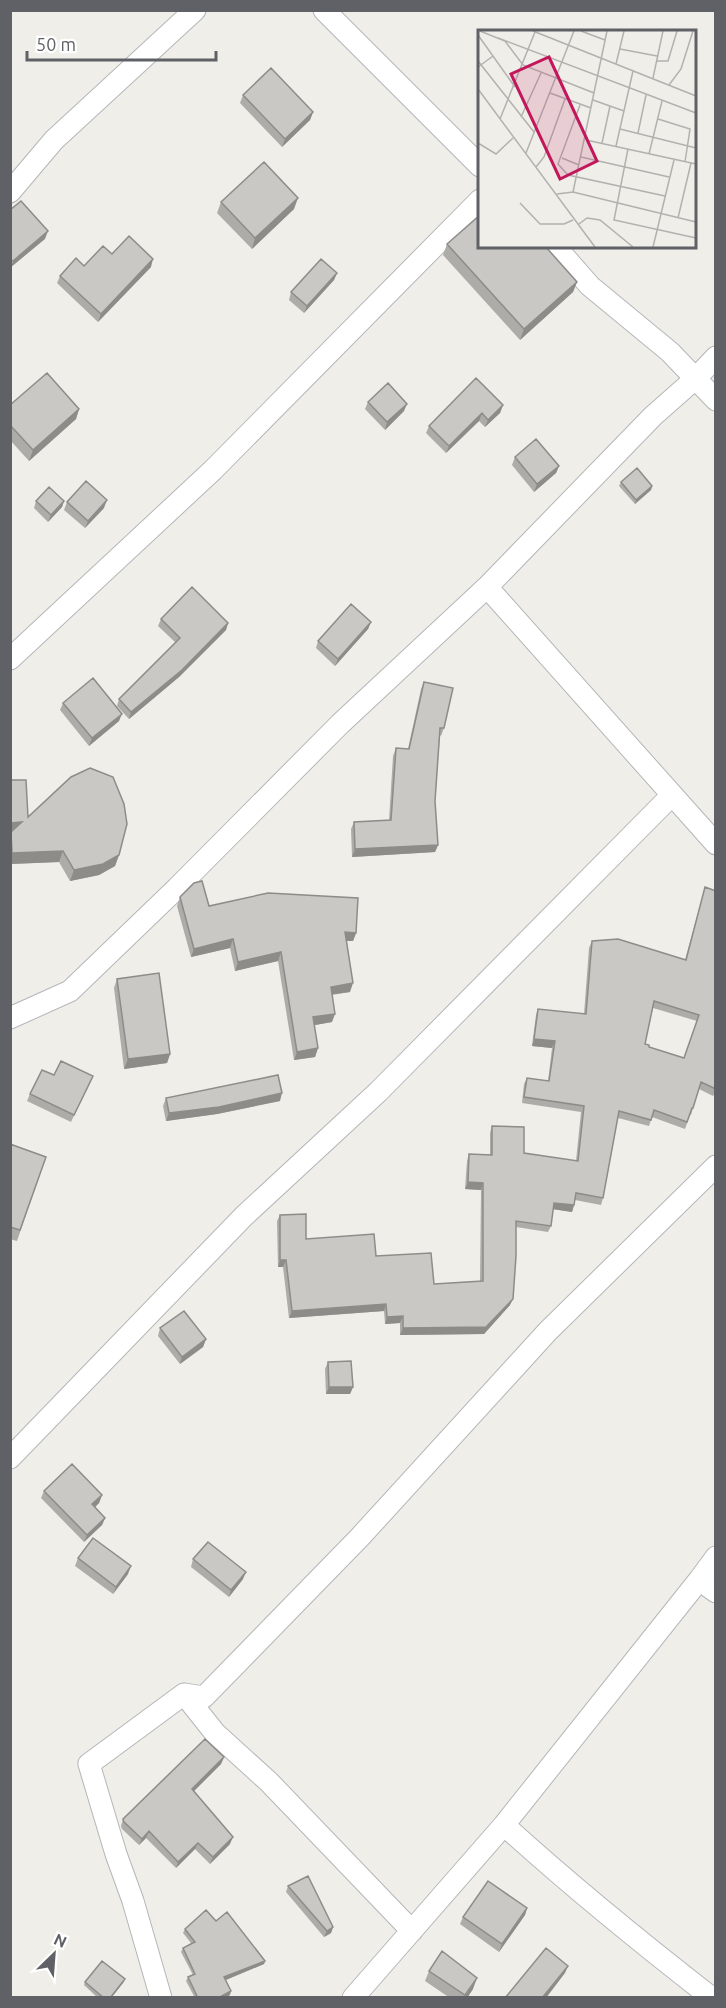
<svg xmlns="http://www.w3.org/2000/svg" width="726" height="2008" font-family="Ubuntu,sans-serif">
<style>
.lines{fill:none;stroke-linecap:round;stroke-linejoin:round}
.street-casing{stroke:#b4b6ba;stroke-width:23}
.street{stroke:#fff;stroke-width:21}
.wall{fill:#aeaca9;fill-rule:evenodd}
.shaded-wall{fill:#8d8c89}
.building{fill:#cac8c4;stroke:#8d8c89;stroke-width:1.5;fill-rule:evenodd}
.inset-road{fill:none;stroke:#b1b2b0;stroke-width:1.5}
.view{fill:#c2185b;fill-opacity:0.15;stroke:#c2185b;stroke-width:3}
.inset-edge{fill:none;stroke:#5f6166;stroke-width:3}
</style>
<rect width="100%" height="100%" fill="#efeee8"/>
<g class="lines">
<defs>
<path id="street" d="M324,10l156,156
M10,192l44,-52 141,-130
M555,246l35,40 80,66 46,48
M487,587l229,257
M10,659l203,-189 267,-270
M10,1018l60,-27 107,-103 163,-164 147,-137 166,-171 43,-38 20,-21
M10,1458l234,-242 134,-124 294,-297
M699,1580l17,12
M184,1694l31,39 54,49 143,149
M504,1825c67,61 136,117 208,173
M161,1998l-28,-97 -17,-47 -27,-90 95,-70 20,3 156,-160 188,-206 168,-165
M353,1998l151,-173 195,-245 17,-23"/>
</defs>
<use href="#street" class="street-casing"/>
<use href="#street" class="street"/>
</g>
<path class="wall" d="M243,95l70,17 -3,8 -28,27 -42,-44z
M221,202l73,7 -42,40 -35,-36z
M447,244l130,38 -4,10 -53,48 -77,-85z
M112,254l39,13 -53,55 -41,-39 3,-7 24,-10z
M337,273l-3,7 -30,33 -15,-13 2,-8z
M368,402l36,9 -19,19 -20,-21z
M10,405l69,4 -3,10 -47,42 -19,-21z
M503,405l-3,8 -15,14 -6,-6 -33,32 -20,-20 3,-7z
M515,457l44,9 -3,7 -22,19 -22,-27z
M621,482l31,4 -1,4 -16,14 -16,-18z
M36,501h28l-2,6 -14,15 -14,-14z
M67,502l37,6 -19,20 -21,-18z
M161,619l67,4 -2,7 -47,47 -50,42 -12,-13 2,-7 57,-56 -18,-17z
M371,622l-3,7 -33,37 -19,-18 2,-7z
M424,682l20,46 -3,8 -1,-1 -5,66 3,44 -3,7 -83,5 -1,-28 3,-7 35,-2 4,-64 3,-8 12,1 13,-60z
M63,703l56,18 -30,25 -29,-36z
M10,780l18,37 91,38 -4,11 -16,9 -29,6 -11,-19 -49,2z
M705,887l11,204 -3,5 -14,-7 -6,19 -2,7h-1l-5,14 -33,-12 -3,9 -31,-8 -15,80 -2,7 -26,-5 -1,5 -2,7 -19,-3 -2,17 -3,6 -32,-5 -6,78 -26,29 -84,1v-12l-15,1 -1,-13 -95,7 -6,-51h-5l-1,-46 3,-6 26,24 70,17 58,28 46,-3 1,-91 -16,-1 2,-28 2,-7 21,1v-22l2,-7 32,27 52,8 5,-49 -59,-9 2,-19 3,-6 21,3 4,-33 -20,-2 4,-31 2,-6 46,5 5,-66 3,-7 93,19zM653,1008l44,13 -13,37 -35,-11 -4,-3z
M180,897l29,9 147,27 -3,8h-6l3,51 -18,3v27l-18,3 4,23 -3,9 -21,3 -16,-99 -43,10 -5,-23 -39,9 -14,-51z
M117,979l53,75 -3,9 -43,6 -10,-81z
M54,1075l39,1 -22,46 -44,-21 3,-7z
M166,1098l114,3 -63,13 -51,7 -3,-15z
M10,1144l36,13 -29,84 -7,-2z
M160,1328l46,11 -3,8 -23,17 -22,-28z
M328,1362l25,25 -3,7h-24l-1,-25z
M44,1491l58,4 -3,8 -4,4 10,11 -3,7 -18,17 -43,-44z
M78,1558l50,16 -15,20 -38,-28z
M193,1559l50,20 -14,18 -38,-30z
M224,1757l-3,7 -27,27 36,53 -20,20 -15,-15 -19,19 -30,-30 -7,7 -17,-16 -1,-3 2,-7z
M288,1886l45,41 -2,6 -7,4 -38,-45z
M527,1908l-2,7 -26,37 -39,-28 3,-7z
M216,1921l49,40 -1,3 -38,16 4,15 -6,3h-29l-9,-17 2,-4 5,-2 -12,-23 2,-4 8,-5 -8,-10 2,-4z
M429,1971l44,18 -6,9h-17l-25,-17z
M125,1979l-2,4 -12,15h-13l-14,-13 1,-3z"/>
<path class="shaded-wall" d="M313,112l-3,8 -28,27 3,-8z
M298,198l-4,11 -42,40 3,-11z
M48,231l-3,8 -35,29 3,-7z
M153,259l-2,8 -53,55 3,-8z
M337,273l-3,7 -30,33 3,-7z
M577,282l-4,10 -53,48 4,-11z
M407,404l-3,7 -19,19 2,-8z
M503,405l-3,8 -15,14 3,-7z
M79,409l-3,10 -47,42 4,-11z
M482,413l-3,8 -33,32 3,-7z
M559,466l-3,7 -22,19 3,-8z
M652,486l-1,4 -16,14 1,-4z
M107,500l-3,8 -19,20 3,-7z
M64,501l-2,6 -14,15 3,-7z
M371,622l-3,7 -33,37 3,-7z
M228,623l-2,7 -47,47 -50,42 2,-7z
M122,714l-3,7 -30,25 3,-8z
M22,822l-12,11v-10z
M438,845l-3,7 -83,5 3,-8z
M63,851l-4,11 -49,2v-8l2,-3z
M119,855l-4,11 -16,9 -29,6 4,-11z
M345,932l11,1 -3,8h-11z
M233,939l-3,9 -39,9 3,-8z
M281,952l-3,9 -43,10 3,-9z
M353,983l-3,9 -23,3 4,-8z
M335,1014l-3,8 -22,4 3,-9z
M534,1039l21,2 -3,7 -20,-2z
M318,1048l-3,9 -21,3 3,-8z
M170,1054l-3,9 -43,6 4,-10z
M282,1093l-2,8 -63,13 -51,7 3,-8z
M468,1182l15,1 -2,7 -16,-1z
M554,1203l20,2 -2,7 -20,-3z
M280,1260h6l-3,7h-5z
M513,1299l-3,6 -26,29 -84,1 3,-7z
M386,1304l-2,7 -95,7 3,-7z
M403,1316l-3,7 -15,1 2,-7z
M206,1339l-3,8 -23,17 2,-7z
M329,1387h24l-3,7h-24z
M102,1495l-3,8 -9,9 2,-8z
M105,1518l-3,7 -18,17 3,-7z
M131,1566l-3,8 -15,20 3,-7z
M246,1572l-3,7 -14,18 2,-7z
M224,1757l-3,7 -32,32 3,-7z
M149,1831l-3,7 -7,7 3,-6z
M233,1837l-3,7 -20,20 3,-7z
M198,1843l-3,6 -19,19 2,-6z
M527,1908l-2,7 -26,37 3,-8z
M333,1927l-2,6 -7,4 3,-6z
M265,1961l-1,3 -41,17 1,-4z
M568,1966l-3,7 -19,25h-4z
M477,1978l-4,11 -6,9h-3z
M125,1979l-2,4 -12,15h-1z
M231,1991l-1,4 -6,3h-6z"/>
<path class="building" d="M271,68l42,44 -28,27 -42,-44z
M264,162l34,36 -43,40 -34,-36z
M21,201l27,30 -35,30 -3,-2v-49z
M480,215v31h65l32,36 -53,47 -77,-85z
M129,236l24,23 -52,55 -41,-38 16,-18 8,8 19,-20 9,8z
M321,259l16,14 -30,33 -16,-14z
M47,373l32,36 -46,41 -23,-25v-20z
M476,378l27,27 -15,15 -6,-7 -33,33 -20,-20z
M388,383l19,21 -20,18 -19,-20z
M536,439l23,27 -22,18 -22,-27z
M637,468l15,18 -16,14 -15,-18z
M86,481l21,19 -19,21 -21,-19z
M49,487l15,14 -13,14 -15,-14z
M192,587l36,36 -46,47 -51,42 -12,-13 61,-61 -19,-19z
M351,604l20,18 -33,37 -20,-18z
M93,678l29,36 -30,24 -29,-35z
M424,682l29,6 -9,40h-4l-5,73 3,44 -83,4 -1,-27 37,-2 5,-72 13,1z
M90,768l23,9 11,27 3,20 -8,31 -16,9 -29,6 -11,-19 -51,2 -1,-21 11,-10 -12,1v-43h16l2,37 43,-40z
M202,881l7,25 59,-13 90,5 -2,35 -11,-1 8,51 -22,4 4,27 -22,3 5,31 -21,4 -16,-100 -43,10 -5,-23 -39,10 -14,-52 14,-14z
M705,887l11,4v198l-15,-7 -8,26h-1l-5,14 -33,-12 -3,10 -32,-9 -16,87 -27,-5 -2,12 -20,-2 -3,23 -35,-5v35l-3,43 -27,28 -83,1v-12l-16,1 -1,-13 -94,7 -6,-51h-6v-45l26,-1v25l68,-5 2,22 55,-3 3,31 49,-3v-98l-15,-1 1,-28 23,1v-29l32,1v26l54,8 6,-55 -60,-9 3,-19 22,3 6,-40 -21,-2 4,-30 48,5 6,-73 26,-2 68,21zM654,1001l45,14 -15,43 -35,-11v-2l-4,-1z
M159,973l11,81 -42,5 -11,-80z
M61,1061l32,15 -19,39 -44,-21 12,-24 12,5z
M278,1075l4,18 -63,14 -50,6 -3,-15z
M10,1144l36,13 -26,73 -10,-3z
M184,1311l22,28 -24,18 -22,-29z
M351,1361l2,26h-24l-1,-25z
M72,1464l30,31 -10,9 13,14 -18,17 -43,-44z
M93,1538l38,28 -15,21 -38,-29z
M208,1542l38,30 -15,18 -38,-31z
M205,1739l19,18 -32,32 41,48 -20,20 -15,-14 -20,19 -29,-31 -7,8 -18,-17 -1,-3z
M308,1876l25,51 -6,4 -39,-45z
M488,1881l39,27 -25,36 -39,-27z
M206,1910l10,11 11,-9 38,49 -41,16 7,14 -13,7h-20l-10,-21 7,-3 -12,-26 12,-6 -10,-13z
M546,1948l22,18 -26,32h-37z
M442,1951l35,27 -12,17 -36,-24z
M102,1961l23,18 -15,19h-6l-19,-16z"/>
<g transform="translate(478 30)">
<rect width="218" height="218" fill="#efeee8"/>
<path class="inset-road" d="M2,1l25,10 18,24 71,28M55,1l163,65M103,1l24,9M0,5l37,52M20,8l198,75M142,19l37,7M0,31l56,71M179,31h11l9,-30M138,34l8,-33M0,37l15,-11M175,48l10,-47M191,55l12,-16 12,-38M0,59l117,158M72,63l41,15M115,70l31,11M102,75l-22,59 10,11 97,21M43,87l20,-44M22,89l35,-87M180,89l32,10 -5,33M142,99l76,19M160,103l8,-38M108,110l110,24M0,113l18,11 17,-16M124,113l8,-37M138,116l17,-75M150,119l-14,71 82,18M48,123l48,-122M171,124l13,-53M103,127l88,20M84,128l17,7M58,137l8,-10 21,-58M95,162l34,-161M79,164l16,-2 123,30M42,173l20,21h24l9,-4M200,188l13,-55M101,194l8,-6 13,2 33,27M175,217l21,-87"/>
<path class="view" d="M71,27l48,104 -37,18 -49,-105z"/>
<rect width="218" height="218" class="inset-edge"/>
</g>
<rect width="726" height="2008" fill="none" stroke="#5f6166" stroke-width="24"/>
<g transform="translate(54 1954) rotate(25)" stroke="#ffffff" stroke-width="4.5" paint-order="stroke">
<path d="M0-4.5L10 22L0 15L-10 22Z" fill="#5f6166"/>
<text y="-9" font-size="16" font-weight="bold" text-anchor="middle" fill="#5f6166">N</text>
</g>
<path d="M27 51v9h189v-9" fill="none" stroke="#5f6166" stroke-width="3"/>
<text x="36" y="51" font-size="18" fill="#5f6166" stroke="#ffffff" stroke-width="4.5" paint-order="stroke">50 m</text>
</svg>
